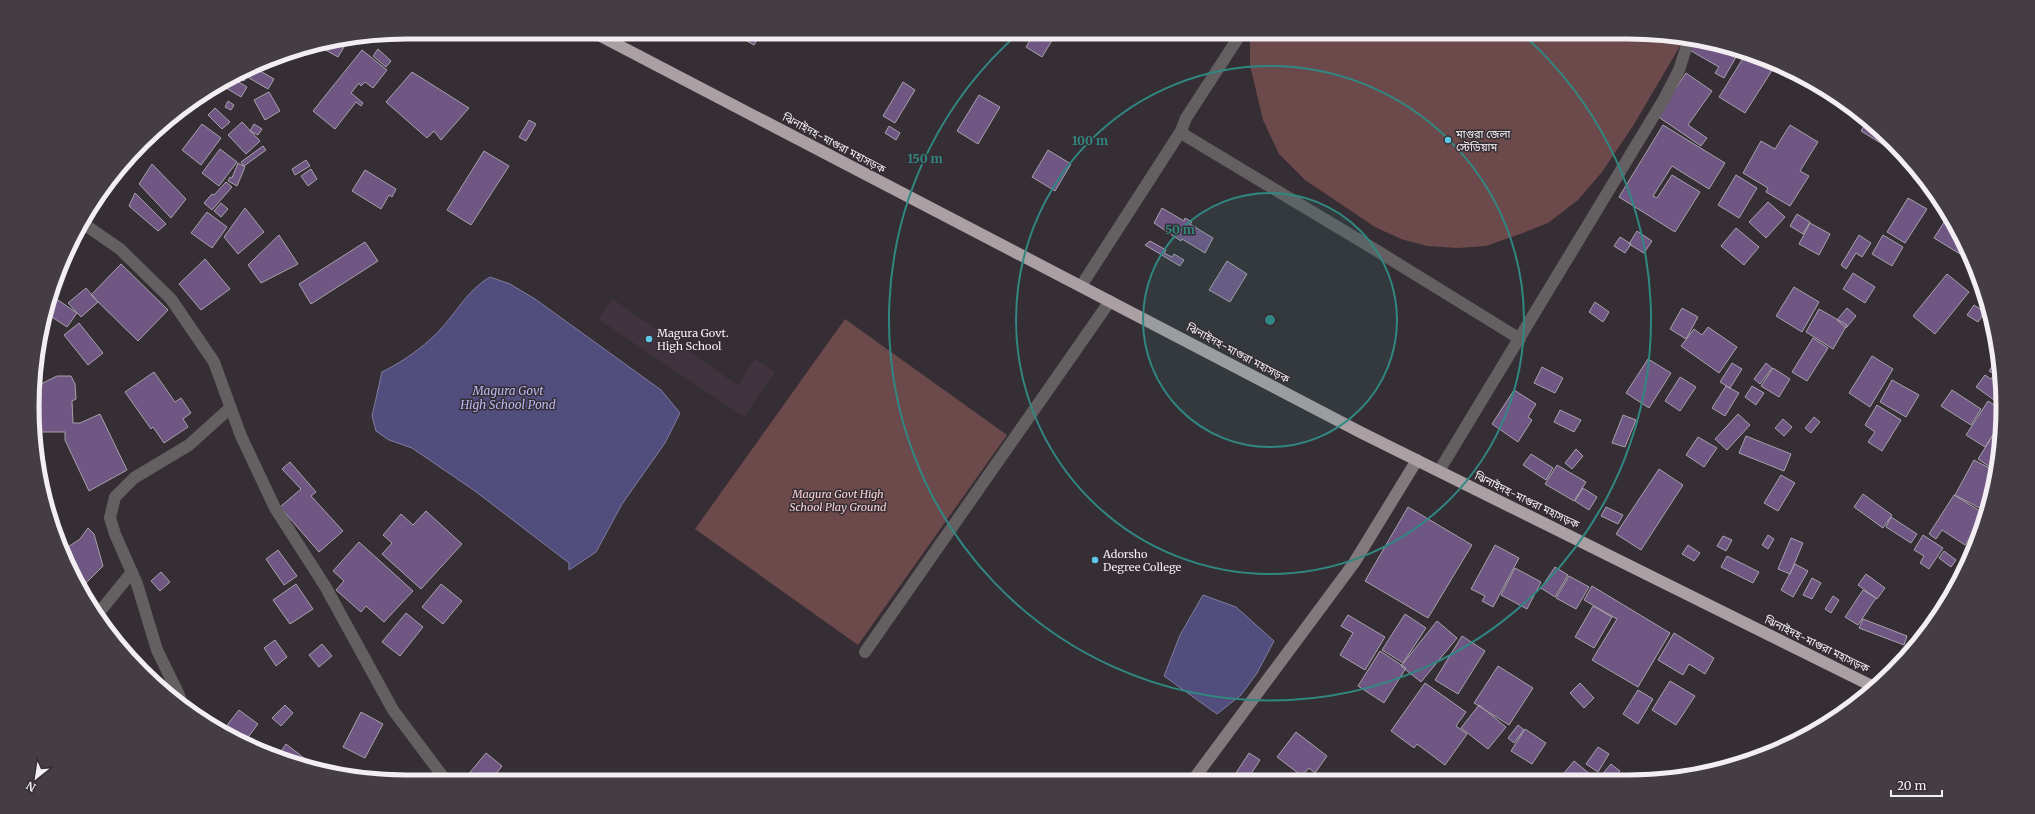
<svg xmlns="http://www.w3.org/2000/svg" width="2035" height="814" font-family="Merriweather,'Noto Sans Bengali',serif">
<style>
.built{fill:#41343f}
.green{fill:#6c494b}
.water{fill:#514d7d;stroke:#827da0}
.building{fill:#6f5683;stroke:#a6a2ab}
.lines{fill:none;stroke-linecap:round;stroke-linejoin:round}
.street{stroke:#645f61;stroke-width:12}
.secondary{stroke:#81797c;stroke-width:12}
.highway{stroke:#aa9fa3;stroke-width:12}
.ring{fill:none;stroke:#318882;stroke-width:2}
.poi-dot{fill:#5cc7e7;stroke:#352e34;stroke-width:1.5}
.labels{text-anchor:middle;stroke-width:3;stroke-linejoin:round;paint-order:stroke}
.poi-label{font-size:11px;fill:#f3eef2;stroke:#352e34;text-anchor:start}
.street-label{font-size:11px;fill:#f3eef2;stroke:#352e34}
.park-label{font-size:11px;font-style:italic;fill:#f8d2d4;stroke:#352e34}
.water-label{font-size:12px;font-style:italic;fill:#b9b6f3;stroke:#352e34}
.rim{fill:none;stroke:#f3eef2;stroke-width:5}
.centre{fill:#318882;stroke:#352e34;stroke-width:2}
.ring-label{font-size:12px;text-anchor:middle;font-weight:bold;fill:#318882;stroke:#352e34;stroke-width:3;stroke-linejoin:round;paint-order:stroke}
</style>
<rect width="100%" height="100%" fill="#352e34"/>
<path class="built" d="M612,299l126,86 17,-26 20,13 -31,45 -146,-98z"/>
<path class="green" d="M1250,32h378l55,9 -50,85 -31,46 -24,28 -30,23 -25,10 -37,13 -28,2 -31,-2 -26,-7 -26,-12 -70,-47 -26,-26 -16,-34 -13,-55z
M845,319l162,116 -149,210 -163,-116z"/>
<path class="water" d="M490,277l20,7 25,15 126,91 19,23 -15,30 -43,61 -26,48 -27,18v-7l-94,-72 -63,-43 -23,-8 -13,-9 -4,-15 10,-44c20,-10 39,-23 55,-39 19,-19 29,-42 53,-56z
M1203,595l33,12 38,34 -17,32 -16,22 -24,19 -53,-38 16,-41z"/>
<path class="building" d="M735,32h27l-8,13 -20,-11z
M1035,32h22l-15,25 -16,-10z
M347,42l-9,15 -18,-10 11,-2z
M1689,42l51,8 -16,28 -9,-5 4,-6 -33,-19z
M378,49l13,12 -5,6 -13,-11z
M362,50l25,20 -14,18 -8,-6 -4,4 -2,-3 -8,10 12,10 -2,3 -5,-4 -21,27 -22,-18z
M1747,52l29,12 -31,49 -26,-16z
M255,68l19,11 -6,10 -19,-11z
M245,70l4,2 -5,9 -10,-5z
M412,72l57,36 -28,32 -7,-9 -7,7 -41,-36z
M1686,73l26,18 -24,34 19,13 -6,8 -44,-30z
M232,78l15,9 -6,10 -15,-9z
M903,82l12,8 -20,33 -12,-7z
M269,92l11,19 -15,9 -11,-20z
M979,95l21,12 -22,37 -21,-13z
M198,98l4,3 -4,6 -5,-3z
M228,101l6,4 -3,5 -6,-3z
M215,108l15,14 -8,7 -14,-14z
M529,120l7,4 -10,17 -7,-4z
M1868,120l27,26 -3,4 -31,-19z
M242,122l18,19 -14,13 -18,-19z
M202,124l19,14 -20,27 -19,-15z
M254,124l8,5 -4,6 -8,-4z
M1663,125l62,38 -16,26 -37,-23 -19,30 4,2 15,-23 28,17 -25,40 -56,-35z
M1790,125l28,17 -18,29 9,5 -19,30 -24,-14 2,-4 -25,-15 18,-32 14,8z
M889,126l11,7 -4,7 -11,-7z
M263,146l3,4 -22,16 -3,-4z
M220,149l17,13 -18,24 -17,-13z
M1048,150l23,14 -16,27 -23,-14z
M484,151l25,15 -38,59 -24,-15z
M306,160l4,6 -15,9 -3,-6z
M238,163l7,4 -8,19 -9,-5 2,-4 2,1z
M152,164l34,35 -15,19 -32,-34z
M311,169l6,10 -9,7 -7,-10z
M365,170l31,19 -4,8 -3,-2 -8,14 -29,-18z
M1736,175l21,13 -18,30 -21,-13z
M226,182l6,5 -20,23 -8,-7 8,-9 2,1z
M135,193l31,31 -8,7 -29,-25z
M1908,198l19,11 -22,34 -18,-11z
M1768,202l17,15 -19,21 -17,-16z
M221,203l7,6 -7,8 -7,-6z
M245,208l19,24 -26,22 -14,-17z
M1162,208l22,13 1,-3 7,4 -2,2 23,14 -8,15 -23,-14 -1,2 -27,-18z
M207,212l20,15 -15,21 -21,-15z
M1797,214l13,8 -7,12 -13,-8z
M1948,216l16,25 4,11 -3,5 -31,-19z
M1810,223l20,11 -11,21 -20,-11z
M1736,228l23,19 -15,18 -23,-19z
M1637,231l15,10 -8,12 -15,-9z
M279,235l19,29 -37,19 -13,-18z
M1859,235l12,8 -9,14 -6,-4 -10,16 -5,-4z
M1883,235l20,12 -11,19 -20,-12z
M1620,237l11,7 -6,9 -11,-7z
M1150,241l16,9 -2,3 8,4 2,-3 10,6 -4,6 -35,-21z
M365,242l13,19 -67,43 -12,-20z
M205,259l25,30 -29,21 -22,-26z
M1227,261l20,13 -17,28 -21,-12z
M121,264l47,46 -30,31 -47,-46z
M1853,273l22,14 -10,16 -22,-14z
M1947,274l22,18 -34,42 -22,-18z
M1794,287l25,15 -17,30 -26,-16z
M86,288l12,14 -17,15 -13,-14z
M52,296l25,17 -10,14 -21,-14z
M1595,302l14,10 -6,10 -14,-10z
M1974,305l11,7 -7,10 -11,-7z
M1682,308l16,9 -12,22 -16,-10z
M1847,308l9,8 -10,12 -9,-8z
M1819,309l28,16 -14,24 -27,-17z
M79,323l24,30 -15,12 -24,-30z
M1708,327l29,20 -18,26 -38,-27 13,-17 8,6z
M1813,338l15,10 -21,33 -15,-9z
M1872,356l21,13 -23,38 -21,-14z
M1998,357l4,22 -13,-8z
M1648,359l23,14 -22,35 -23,-15z
M1732,363l10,6 -12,19 -10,-6z
M1766,363l6,5 -12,16 -6,-5z
M1542,367l21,11 -8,15 -21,-10z
M1773,368l17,11 -11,18 -18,-11z
M154,372l21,30 6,-4 10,15 -8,6 5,8 -24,16 -11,-16 -2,2 -26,-37z
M1985,375l6,4 3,-4 8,6 -1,24 -25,-18z
M57,376h14l4,8 1,15 -4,2 1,22h7l20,-9 27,56 -38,21 -24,-51v-8h-24v-48z
M1680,377l16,10 -16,24 -15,-10z
M1892,380l27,15 -13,22 -26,-15z
M1726,386l13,7 -14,23 -13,-8z
M1752,386l12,7 -8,12 -11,-8z
M1514,390l22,14 -8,13 4,3 -14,22 -26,-18z
M1952,390l29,19 -10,16 -30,-19z
M1988,401l13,8v13l-16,25 -19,-12z
M1877,405l24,15 -19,31 -14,-9 7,-10 -10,-7z
M1560,410l21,10 -7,12 -20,-10z
M1738,414l12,11 -23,25 -12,-11z
M1623,415l13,5 -11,27 -13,-4z
M1814,417l6,5 -9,11 -6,-5z
M1783,419l9,8 -8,9 -9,-8z
M1997,429l4,2 -1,25 -4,15 -18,-12z
M1746,436l45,18 -7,17 -45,-18z
M1698,437l19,11 -13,19 -18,-12z
M1576,449l7,7 -11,13 -7,-6z
M1531,454l22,14 -7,12 -23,-15z
M1974,460l19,10 -3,6 4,3 -7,33 -32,-17z
M290,462l26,30 -5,4 32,35 -24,21 -39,-45 21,-18 -19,-20z
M1557,465l29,17 -12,19 -29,-17z
M1659,469l24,16 -42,65 -25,-16z
M1781,475l14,8 -17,28 -14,-8z
M1583,488l14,9 -8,13 -14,-9z
M1863,494l29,21 -9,13 -29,-21z
M1954,495l31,19 -20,31 -23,-15 -6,9 -7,-5z
M1408,507l64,38 -44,73 -63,-37z
M1606,507l17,8 -5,9 -17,-8z
M426,511l36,33 -41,45 -39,-35 10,-11 -9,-8 18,-21 12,11z
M1891,517l26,17 -6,9 -25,-16z
M88,528l6,6 9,32 -23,23 -15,-40 15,-10z
M1768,535l6,4 -6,10 -6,-4z
M1923,535l20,13 -14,21 -9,-6 4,-7 -10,-6z
M1723,536l9,4 -6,11 -9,-5z
M1791,538l12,5 -13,31 -12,-5z
M359,542l54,49 -29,31 -18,-16 -5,6 -25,-22 8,-9 -11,-10z
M1495,545l24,13 -26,49 -11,-6 3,-5 -14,-7z
M1688,545l12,8 -6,8 -12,-7z
M278,550l19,26 -13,9 -18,-26z
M1944,551l12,9 -5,7 -12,-9z
M1727,556l32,16 -6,11 -32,-16z
M1795,564l13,7 -15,26 -12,-7z
M1555,567l13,8 -13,22 -14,-9z
M1515,568l26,14 -14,27 -26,-14z
M161,572l9,10 -10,9 -9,-10z
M1866,574l19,14 -8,11 -19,-14z
M1569,576l20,11 -13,22 -20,-11z
M1812,578l9,5 -9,16 -9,-4z
M296,584l17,25 -23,15 -17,-24z
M441,584l21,17 -19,23 -21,-17z
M1592,586l78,47 -32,54 -46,-27 25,-41 -33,-19z
M1863,590l13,8 -18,27 -13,-8z
M1833,596l6,4 -8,13 -6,-4z
M1593,606l19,11 -18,31 -19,-11z
M406,613l17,14 -23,29 -18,-14z
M1405,614l21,14 -23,35 -21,-13z
M1348,615l37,22 -20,33 -25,-15 13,-22 -12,-7z
M1863,619l44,17 -3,9 -45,-17z
M1437,621l20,17 -36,44 -20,-16z
M1674,633l40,25 -9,16 -16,-10 -6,11 -25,-15z
M1462,636l23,15 -27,43 -23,-14z
M275,640l12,17 -11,9 -12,-18z
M322,644l10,12 -13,11 -10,-12z
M1380,651l26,17 -22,35 -26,-17z
M1498,666l35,22 -24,37 -35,-22z
M1670,681l25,15 -19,29 -24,-15z
M1425,683l41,29 -10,14 11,8 -22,31 -28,-21 -3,4 -23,-17z
M1580,683l14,15 -10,10 -14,-15z
M1638,690l15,9 -15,25 -15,-10z
M285,705l8,8 -12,13 -9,-8z
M1479,705l27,22 -18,22 -27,-21z
M239,710l19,14 -12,16 -22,-11z
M361,712l22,12 -18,34 -22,-11z
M1518,725l6,5 -10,13 -6,-5z
M1525,729l21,14 -14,21 -21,-13z
M1296,732l31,24 -12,17 -6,-5 -7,8 -25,-19z
M286,744l22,17 -3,4 -18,-3 -10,-5z
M1598,747l11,7 -11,18 -12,-8z
M486,753l16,13 -12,16h-28z
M1249,753l11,7 -13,20h-6l-7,-4z
M1574,761l22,18h-37z
M1611,764l9,7 -7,8h-15z"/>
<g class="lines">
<path class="street" d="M1242,32l-56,86 -5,13 5,5 193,116 141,87
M81,222l39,27 51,50 43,63 27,74 34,72 50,78 68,124 54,72
M1081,286l100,-155
M1439,471l225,-372 15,-29 9,-28
M97,615l35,-43
M865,652l245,-351
M182,706l-3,-11 -22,-45 -20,-66 -22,-50 -5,-16 5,-21 19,-19 55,-33 41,-37"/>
<path class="secondary" d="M1193,780l161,-217 63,-103"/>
<path class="highway" d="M593,32l769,401 514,255"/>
</g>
<circle cx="1270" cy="320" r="127" fill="#318882" fill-opacity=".12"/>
<g class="ring">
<circle cx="1270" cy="320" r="127"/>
<circle cx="1270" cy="320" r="254"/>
<path d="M1520 32A381 381 0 1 1 1020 32"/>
</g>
<g class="poi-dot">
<circle cx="1448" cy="140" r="4"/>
<circle cx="649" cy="339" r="4"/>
<circle cx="1095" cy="560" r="4"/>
</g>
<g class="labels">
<g class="poi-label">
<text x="1456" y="138">মাগুরা জেলা<tspan x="1456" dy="13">স্টেডিয়াম</tspan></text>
<text x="657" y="337">Magura Govt.<tspan x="657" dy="13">High School</tspan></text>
<text x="1103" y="558">Adorsho<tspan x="1103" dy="13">Degree College</tspan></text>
</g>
<g class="street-label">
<text transform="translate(834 143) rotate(28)" y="4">ঝিনাইদহ-মাগুরা মহাসড়ক</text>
<text transform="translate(1238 353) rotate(28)" y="4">ঝিনাইদহ-মাগুরা মহাসড়ক</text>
<text transform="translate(1527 500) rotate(26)" y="4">ঝিনাইদহ-মাগুরা মহাসড়ক</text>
<text transform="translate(1817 644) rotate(26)" y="4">ঝিনাইদহ-মাগুরা মহাসড়ক</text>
</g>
<g class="park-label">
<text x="838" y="498">Magura Govt High<tspan x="838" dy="13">School Play Ground</tspan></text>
</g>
<g class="water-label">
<text x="508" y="395">Magura Govt<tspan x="508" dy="14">High School Pond</tspan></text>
</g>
</g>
<path d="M0 0H2035V814H0ZM407 39H1628A368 368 0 0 1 1996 407V407A368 368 0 0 1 1628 775H407A368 368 0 0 1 39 407V407A368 368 0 0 1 407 39Z" fill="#443d43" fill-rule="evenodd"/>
<path class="rim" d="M407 39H1628A368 368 0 0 1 1996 407V407A368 368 0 0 1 1628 775H407A368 368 0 0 1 39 407V407A368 368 0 0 1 407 39Z"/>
<circle cx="1270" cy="320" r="6" class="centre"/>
<g class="ring-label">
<text x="1090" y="145">100 m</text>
<text x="925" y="163">150 m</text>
<text x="1180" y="234">50 m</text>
</g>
<g transform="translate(36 778) rotate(210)" stroke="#352e34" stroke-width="3" paint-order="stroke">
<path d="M0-3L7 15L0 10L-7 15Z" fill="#f3eef2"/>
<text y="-6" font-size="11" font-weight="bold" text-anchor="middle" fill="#f3eef2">N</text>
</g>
<path d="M1891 790v6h51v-6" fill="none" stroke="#f3eef2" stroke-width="2"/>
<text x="1897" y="790" font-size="12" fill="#f3eef2" stroke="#352e34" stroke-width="3" paint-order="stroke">20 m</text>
</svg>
